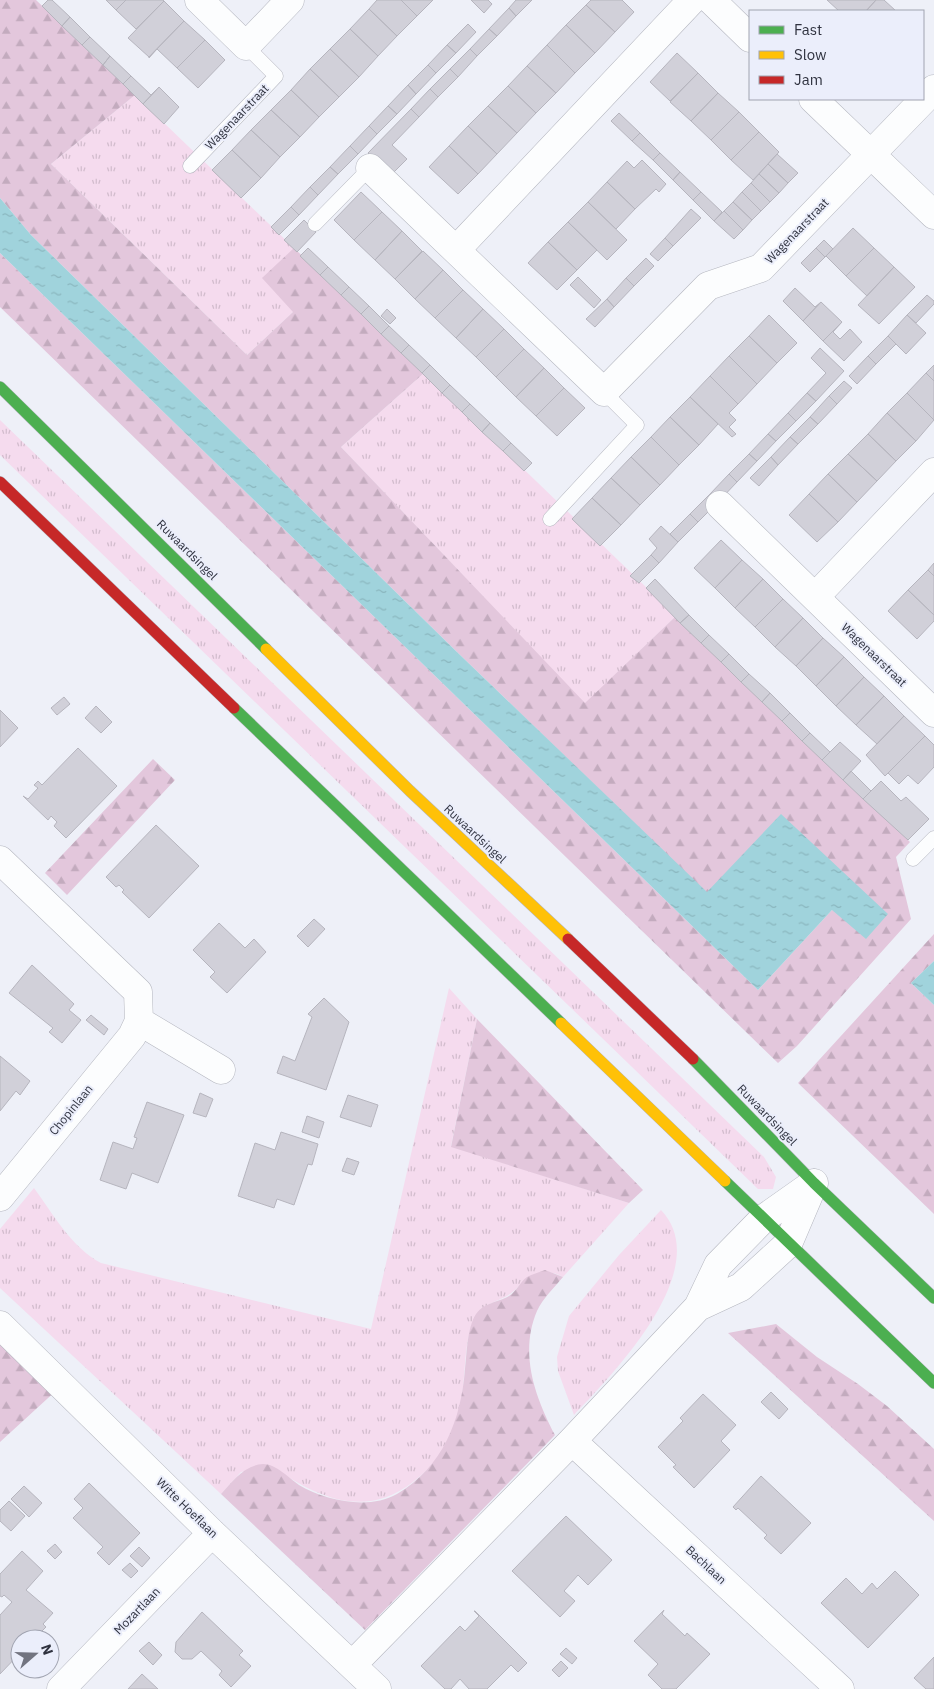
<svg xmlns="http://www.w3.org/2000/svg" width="934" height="1689" font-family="'IBM Plex Sans',sans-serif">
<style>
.grass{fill:url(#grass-tufts)}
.forest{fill:url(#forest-firs)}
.water{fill:url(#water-ripples)}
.building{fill:#d1d0d9;stroke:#b6b5be}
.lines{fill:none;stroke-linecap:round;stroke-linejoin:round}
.lane-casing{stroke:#b4b6bf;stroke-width:15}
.street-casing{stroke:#b4b6bf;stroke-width:29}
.fast-casing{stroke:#b4b6bf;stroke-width:12}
.slow-casing{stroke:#b4b6bf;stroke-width:12}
.jam-casing{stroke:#b4b6bf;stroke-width:12}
.lane{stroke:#fcfdfe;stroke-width:14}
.street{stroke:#fcfdfe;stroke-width:28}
.fast{stroke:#4caf50;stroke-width:11}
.slow{stroke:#ffc107;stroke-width:11}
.jam{stroke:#c62828;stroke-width:11}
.labels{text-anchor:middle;stroke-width:4;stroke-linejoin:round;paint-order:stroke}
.street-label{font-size:12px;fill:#2f323f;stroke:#ebeefb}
</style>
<defs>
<pattern id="grass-tufts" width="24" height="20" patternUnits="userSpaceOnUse" patternTransform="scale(1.25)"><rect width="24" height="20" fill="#f5dbee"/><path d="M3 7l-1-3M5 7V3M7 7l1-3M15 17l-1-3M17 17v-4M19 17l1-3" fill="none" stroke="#d2bccd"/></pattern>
<pattern id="forest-firs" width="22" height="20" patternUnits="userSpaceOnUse" patternTransform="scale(1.25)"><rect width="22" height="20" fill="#e3c7dc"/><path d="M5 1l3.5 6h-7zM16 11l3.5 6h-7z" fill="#c3abbe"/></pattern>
<pattern id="water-ripples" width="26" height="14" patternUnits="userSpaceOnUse" patternTransform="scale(1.25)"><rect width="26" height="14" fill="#a0d3dc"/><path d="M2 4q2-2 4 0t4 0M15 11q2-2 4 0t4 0" fill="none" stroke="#8ab6be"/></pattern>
</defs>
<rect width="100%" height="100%" fill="#eef0f8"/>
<path class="grass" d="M135,95l159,153 -1,64 -46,43 -196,-191z
M424,373l252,243 -91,88 -244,-257z
M0,420l764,737 12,20 -3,12h-15l-758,-734z
M449,988l28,31 -26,127 178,57 -66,74c-17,-10 -33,-2 -46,11 -16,17 -35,10 -45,37 -10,28 -5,60 -14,89 -9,29 -21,50 -45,68 -49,38 -96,15 -142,-16l-30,6 -20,22 -221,-206v-59l34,-41c19,26 38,60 67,75l270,66z
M661,1210c55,58 -47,163 -87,205l-16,-44 -1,-14 12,-41 50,-61z"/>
<path class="forest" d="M0,0h36l99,95 -84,69 196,191 46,-43 -31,-34 32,-30 130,125 -83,74 244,256 91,-87 234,226 -14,15 15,62 -114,127 -19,17 -778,-756v-54l758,737 74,-80 55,4 -180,-21 -249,-240 -427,-418 -31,-37z
M153,759l22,21 -108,115 -22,-22z
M934,934v27l-23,22 23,22v209l-136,-131z
M477,1019l166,171 -14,13 -178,-56z
M545,1270l18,7c-9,11 -20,21 -26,34 -18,42 -2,86 18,124l-190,195 -144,-136c11,-12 23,-29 42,-30 13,0 26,14 36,21 27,16 70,25 98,9 46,-27 64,-74 68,-125 2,-16 2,-41 11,-55 9,-12 21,-11 33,-18 7,-4 11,-14 18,-19 5,-3 13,-5 18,-7z
M776,1324l41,33 41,27 29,22 47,43v72l-206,-188z
M0,1333l59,55 -59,54z"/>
<path class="water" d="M0,198l31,37 427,418 249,239 74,-78 107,100 -22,25 -34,-29 -74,80 -758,-737z
M934,961v44l-23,-22z"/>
<path class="building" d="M48,0h4l18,17 -8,9 -20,-20z
M106,0h20l-10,10z
M126,0h37l1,1 -28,28 -20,-19z
M377,0h24l16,16 -20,20 -28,-27z
M401,0h32l-16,16z
M471,0h17l4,4 -8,9z
M516,0h16l-16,16 -7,-8z
M591,0h31l12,12 -19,20 -29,-27z
M827,0h49l-10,11h-27z
M876,0h8l12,11h-30z
M164,1l20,20 -35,36 -21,-19z
M586,5l29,27 -20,21 -29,-28z
M509,8l7,8 -19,20 -8,-7z
M369,9l28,27 -19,20 -28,-27z
M70,17l20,20 -8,8 -20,-19z
M184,21l21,19 -28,28 -20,-19 -8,9v-1z
M468,24l8,8 -20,21 -9,-8z
M566,25l29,28 -20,20 -28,-28z
M350,29l28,27 -19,21 -29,-28z
M489,29l8,7 -20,20 -7,-7z
M90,37l20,19 -7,9 -21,-20z
M205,40l20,20 -27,28 -21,-20z
M447,45l9,8 -20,20 -8,-8z
M547,45l28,28 -19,20 -29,-27z
M330,49l29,28 -20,20 -29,-28z
M470,49l7,7 -19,21 -8,-8z
M677,53l21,20 -28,28 -20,-19z
M110,56l21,20 -8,8 -20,-19z
M428,65l8,8 -20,21 -8,-9z
M527,66l29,27 -20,20 -28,-27z
M310,69l29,28 -20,20 -28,-27z
M450,69l8,8 -20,20 -8,-8z
M698,73l20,20 -27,28 -21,-19z
M131,76l20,19 8,-8 -16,17 -20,-20z
M408,85l8,9 -19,20 -9,-8z
M508,86l28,27 -19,20 -29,-27z
M159,87l20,20 -15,17 -21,-20z
M430,89l8,8 -19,20 -8,-8z
M291,90l28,27 -19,20 -29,-27z
M718,93l21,19 -28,28 -20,-19z
M388,106l9,8 -20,20 -8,-8z
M488,106l29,27 -20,21 -29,-28z
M411,109l8,8 -27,28 15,14 -16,16 -23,-22z
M271,110l29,27 -20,20 -29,-27z
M739,112l20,20 -28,28 -20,-20z
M619,113l21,20 -8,8 -21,-20z
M369,126l8,8 -19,20 -8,-8z
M468,126l29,28 -19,20 -29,-28z
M251,130l29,27 -19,21 -29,-28z
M759,132l20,20 -26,28 -22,-20z
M640,133l20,20 -7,7 -21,-19z
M350,146l8,8 -20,20 -8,-7z
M449,146l29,28 -20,20 -29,-27z
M232,150l29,28 -20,20 -29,-28z
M660,153l20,19 -7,8 -20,-20z
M777,154l21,19 -10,10 -20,-19z
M642,160l24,24 -7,8 -3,-3 -21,20 -28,-27 20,-21 7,7z
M768,164l20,19 -9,10 -20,-19z
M330,167l8,7 -20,21 -8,-8z
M680,172l21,20 -8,8 -20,-20z
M759,174l20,19 -9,9 -19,-19z
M607,182l28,27 -19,20 -28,-27z
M751,183l19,19 -9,9 -19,-19z
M310,187l8,8 -19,20 -8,-8z
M361,192l21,20 -28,28 -20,-20z
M701,192l21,20 -8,9 -21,-21z
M742,192l19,19 -9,9 -19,-18z
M588,202l39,38 -20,20 -39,-38z
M733,202l19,18 -9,10 -19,-19z
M291,207l8,8 -20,20 -8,-8z
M691,209l10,9 -28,28 -8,-8z
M724,211l19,19 -9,9 -20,-18z
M382,212l20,19 -27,29 -21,-20z
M304,220l12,12 -19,20 -13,-12z
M568,222l29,28 -20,20 -29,-28z
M853,228l21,20 -28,28 -20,-20z
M402,231l20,20 -27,28 -20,-19z
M665,238l8,8 -15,15 -8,-7z
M824,240l9,9 -8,8 -9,-9z
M548,242l29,28 -20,20 -29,-27z
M308,248l20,19 -8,8 -20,-19z
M816,248l9,9 -15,15 -9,-9z
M874,248l20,19 -27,29 -21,-20z
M423,251l20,19 -28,29 -20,-20z
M646,258l8,8 -20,20 -8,-8z
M328,267l21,20 -8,8 -21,-20z
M894,267l21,20 -36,37 -21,-19z
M443,270l20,20 -28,28 -20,-19z
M578,277l23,23 -7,8 -24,-23z
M626,278l8,8 -20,21 -7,-8z
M349,287l20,19 -8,8 -20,-19z
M795,288l20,19 6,-5 -18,19 -20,-20z
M463,290l20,19 -27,29 -21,-20z
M927,295l7,6v3l-18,19 -9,-8z
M607,299l7,8 -19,20 -9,-8z
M821,302l21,20 -19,19 -20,-20z
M369,306l20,20 -8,8 -20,-20z
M387,309l9,9 -6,6 -9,-8z
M483,309l21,20 -28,28 -20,-19z
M769,315l28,28 -20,20 -28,-27z
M907,315l19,18 -20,21 -18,-18z
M842,322l-9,10 7,7 10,-10 12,13 -18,19 -21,-20z
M389,326l20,19 -8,8 -20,-19z
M504,329l20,20 -28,28 -20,-20z
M749,336l28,27 -20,21 -28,-28z
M888,336l8,8 -20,20 -8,-8z
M409,345l21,20 -8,8 -21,-20z
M820,348l24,23 -28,30 -9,-8 19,-20 -15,-15z
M524,349l20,19 -28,29 -20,-20z
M729,356l28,28 -19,20 -28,-28z
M868,356l8,8 -19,20 -8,-8z
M430,365l20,20 -8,8 -20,-20z
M934,365v16l-8,-8z
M544,368l20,20 -28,28 -20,-19z
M926,373l8,8v39l-27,-27z
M710,376l28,28 -9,9 7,7 -7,7 7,7 -4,3 -42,-40z
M844,381l8,7 -15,16 -8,-8z
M450,385l20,19 -8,8 -20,-19z
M564,388l21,20 -28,28 -21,-20z
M807,393l9,8 -20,20 -8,-8z
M907,393l27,27 -18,21 -29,-28z
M829,396l8,8 -19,20 -8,-7z
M690,397l28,27 -19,21 -29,-28z
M470,404l20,19 -8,9 -20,-20z
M788,413l8,8 -20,20 -8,-7z
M887,413l29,28 -20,20 -28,-27z
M670,417l29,28 -20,20 -28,-28z
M810,417l8,7 -20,20 -8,-7z
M490,423l21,20 -8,8 -21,-19z
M768,434l8,7 -19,20 -8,-7z
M868,434l28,27 -19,20 -29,-27z
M651,437l28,28 -19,20 -29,-28z
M790,437l8,7 -20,21 -7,-8z
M511,443l21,20 -8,8 -21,-20z
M749,454l8,7 -20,21 -8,-8z
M848,454l29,27 -20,21 -29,-28z
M631,457l29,28 -20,20 -29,-27z
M771,457l7,8 -19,21 -9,-8z
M729,474l8,8 -19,20 -8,-8z
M828,474l29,28 -19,20 -29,-28z
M611,478l29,27 -19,20 -29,-27z
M710,494l8,8 -20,20 -8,-8z
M809,494l29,28 -21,20 -28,-27z
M592,498l29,27 -21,21 -28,-27z
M690,514l8,8 -20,20 -8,-8z
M661,526l17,16 -19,21 -8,-8 6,-7 -8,-9z
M721,540l21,20 -27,28 -21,-20z
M651,555l8,8 -20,20 -9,-7z
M742,560l21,19 -28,29 -20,-20z
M934,563v13l-6,-6z
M928,570l6,6v39l-26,-25z
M655,579l34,36 -9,8 -34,-35z
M763,579l20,20 -28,28 -20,-19z
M908,590l26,25v6l-17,18 -29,-28z
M783,599l20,19 -28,29 -20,-20z
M689,615l20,20 -8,8 -21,-20z
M803,618l20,20 -27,28 -21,-19z
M709,635l20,19 -8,8 -20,-19z
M823,638l21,19 -28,29 -20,-20z
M729,654l20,20 -8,8 -20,-20z
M844,657l20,20 -28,29 -20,-20z
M749,674l21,19 -8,9 -21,-20z
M864,677l20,19 -28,29 -20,-19z
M770,693l20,20 -8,8 -20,-19z
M884,696l20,20 -27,28 -21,-19z
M64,697l6,7 -13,11 -6,-7z
M96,706l16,16 -11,11 -16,-15z
M0,710l18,18 -18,19z
M790,713l20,20 -8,8 -20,-20z
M904,716l21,20 -40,40 -19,-21z
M810,733l20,19 -8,8 -20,-19z
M925,736l9,9v22l-16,17 -10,-9 -9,9 -11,-11z
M840,742l21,19 -18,19 -21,-20z
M78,748l39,38 -51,52 -12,-12 3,-4 -6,-6 -3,4 -25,-24 5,3 10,-11 -4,-3 4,-4 4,4z
M851,771l20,20 -8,8 -20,-19z
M881,781l20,20 5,-4 23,22 -21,21 -45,-41z
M156,825l43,41 -50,52 -27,-26 2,-2 -5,-5 -3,2 -10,-10z
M314,919l11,10 -17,18 -11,-11z
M219,923l26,25 9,-9 12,13 -39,41 -17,-16 5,-5 -22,-22z
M32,965l42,39 -5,6 12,10 -19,23 -13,-11 4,-4 -44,-35z
M324,998l25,24 -23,68 -49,-17 6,-17 12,5 17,-44 -4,-3z
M91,1015l17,14 -4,6 -18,-15z
M0,1056l30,25 -10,14 -4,-4 -16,20z
M200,1093l13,6 -7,18 -13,-4z
M348,1095l30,10 -7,22 -31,-10z
M147,1102l37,13 -26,68 -26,-10 -6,16 -26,-9 13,-38 20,7 4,-11 -3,-1z
M307,1116l17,6 -5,16 -17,-6z
M281,1132l37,12 -6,21 -4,-1 -14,41 -17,-6 -3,9 -36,-12 17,-53 20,7z
M347,1158l12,4 -5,13 -12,-4z
M771,1392l17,17 -9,10 -18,-17z
M703,1394l33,31 -15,16 9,9 -36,38 -21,-21 3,-2 -18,-18 25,-26 -3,-3z
M761,1476l50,47 -30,31 -17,-16 3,-3 -29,-27 -2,2 -3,-3z
M89,1483l51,50 -31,32 -12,-12 6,-6 -30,-29 10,-10 -9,-9z
M24,1486l18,17 -13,14 -18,-18z
M9,1501l16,15 -14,15 -11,-10v-11z
M566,1516l46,44 -24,25 -10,-10 -14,16 11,10 -15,16 -48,-46z
M55,1544l7,8 -7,7 -8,-8z
M139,1547l11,11 -8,9 -12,-11z
M22,1551l21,20 -17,19 27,23 -10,11 3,3 -12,12h-14v14l-20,21v-59l12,-13 -8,-7 -2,2 -2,-1v-22z
M130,1563l8,8 -7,7 -9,-8z
M895,1571l24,24 -51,53 -47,-45 25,-25 16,16 10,-11 5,6z
M664,1610l-2,4 23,22 2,-3 23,21 -34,35h-14l-14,-14 10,-11 -24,-23z
M474,1611h1l52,52 -9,9 -7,-7 -24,24h-18l-9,-10 -9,10h-6l-24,-23 39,-40 5,5 14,-15z
M202,1612l41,39 -4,4 12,11 -20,21 -12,-12 3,-4 -21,-20 -9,8h-10l-7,-7 1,-10z
M149,1642l13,13 -9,10 -14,-14z
M566,1648l11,10 -5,6 -12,-10z
M934,1657v32h-8l-12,-11z
M561,1661l7,7 -9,9 -7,-7z
M142,1674l16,15h-30z"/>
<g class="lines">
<defs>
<path id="lane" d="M190,166l86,-90 -30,-30
M315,224l55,-56
M550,519l87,-94 -33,-33
M913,859l21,-21"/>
<path id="street" d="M199,0l47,46 44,-46
M711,0l39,38
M813,99l121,116
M370,168l234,224 104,-106 53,-18 173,-179
M456,250l236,-250
M720,505l214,208
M815,597l119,-125
M0,860l138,132 1,29 -7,15 -132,161
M139,1021l82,49
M698,1307l43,-20 47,-43 26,-61
M0,1325l212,208 165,156
M572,1441l268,248
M353,1664l219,-223 126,-134 20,-42 45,-46 51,-36
M61,1689l151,-156"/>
<path id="fast" d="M0,387l266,262
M234,708l327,315
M693,1059l121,124 120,115
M725,1181l209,202"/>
<path id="slow" d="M266,649l144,142 158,148
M561,1023l164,158"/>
<path id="jam" d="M0,482l234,226
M568,939l125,120"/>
</defs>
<use href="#lane" class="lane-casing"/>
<use href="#street" class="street-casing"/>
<use href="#fast" class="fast-casing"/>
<use href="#slow" class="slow-casing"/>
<use href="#jam" class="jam-casing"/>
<use href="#lane" class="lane"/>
<use href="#street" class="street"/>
<use href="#fast" class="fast"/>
<use href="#slow" class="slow"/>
<use href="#jam" class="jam"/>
</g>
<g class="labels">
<g class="street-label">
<text transform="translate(237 117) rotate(-46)" y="4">Wagenaarstraat</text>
<text transform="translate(797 231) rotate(-46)" y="4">Wagenaarstraat</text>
<text transform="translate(187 550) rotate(45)" y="4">Ruwaardsingel</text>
<text transform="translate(874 655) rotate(44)" y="4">Wagenaarstraat</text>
<text transform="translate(475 834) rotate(43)" y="4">Ruwaardsingel</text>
<text transform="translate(71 1110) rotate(-51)" y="4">Chopinlaan</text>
<text transform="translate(767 1115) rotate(46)" y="4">Ruwaardsingel</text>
<text transform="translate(187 1508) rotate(44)" y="4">Witte Hoeflaan</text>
<text transform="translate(706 1565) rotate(43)" y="4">Bachlaan</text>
<text transform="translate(137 1611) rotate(-46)" y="4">Mozartlaan</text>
</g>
</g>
<rect x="749" y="10" width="175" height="90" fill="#ebeefb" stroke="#a0a3b0"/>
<rect x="759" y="26" width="25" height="8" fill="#4caf50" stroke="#a0a3b0"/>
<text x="794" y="35" font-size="15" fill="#2f323f">Fast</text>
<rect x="759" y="51" width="25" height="8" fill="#ffc107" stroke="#a0a3b0"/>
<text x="794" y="60" font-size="15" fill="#2f323f">Slow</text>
<rect x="759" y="76" width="25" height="8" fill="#c62828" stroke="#a0a3b0"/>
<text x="794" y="85" font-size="15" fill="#2f323f">Jam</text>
<g transform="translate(35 1654) rotate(70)"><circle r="24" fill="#ebeefb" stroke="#a0a3b0"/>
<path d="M0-4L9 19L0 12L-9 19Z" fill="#727480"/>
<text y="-8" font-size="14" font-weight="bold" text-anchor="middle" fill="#2f323f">N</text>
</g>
</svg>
